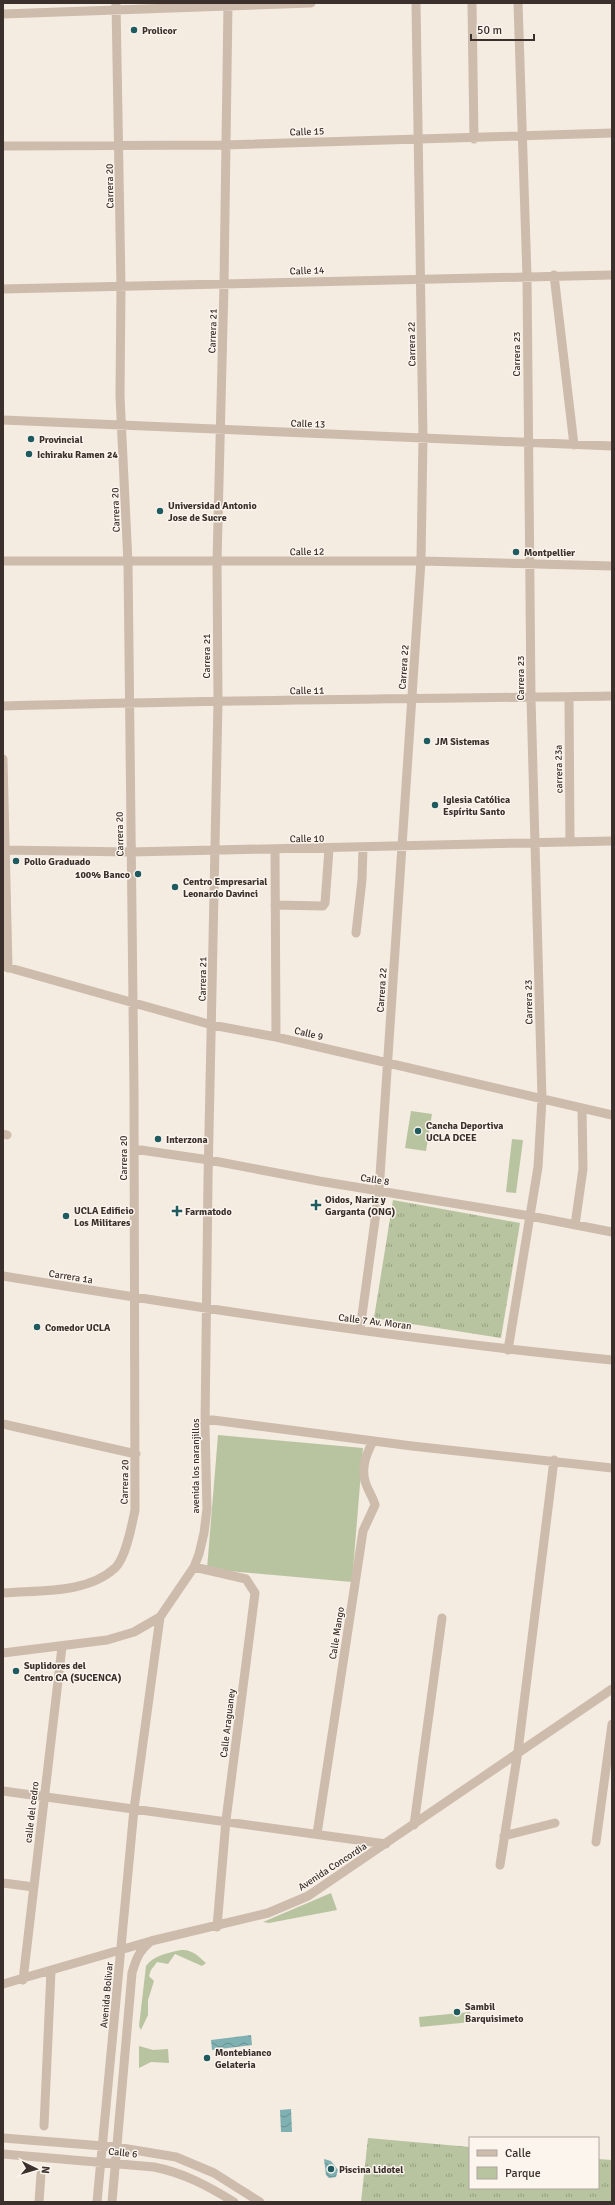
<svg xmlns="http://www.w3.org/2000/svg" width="615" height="2205" font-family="Signika,sans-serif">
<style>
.grass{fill:url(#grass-tufts)}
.green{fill:#b8c4a0}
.water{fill:url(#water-waves)}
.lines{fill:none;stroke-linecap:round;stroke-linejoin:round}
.minor{stroke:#cdbbac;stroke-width:9}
.poi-dot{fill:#1f5a5e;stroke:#fbf5ee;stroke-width:1.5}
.labels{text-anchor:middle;stroke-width:3;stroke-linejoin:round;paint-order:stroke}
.poi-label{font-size:10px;font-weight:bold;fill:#3b302b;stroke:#fbf5ee;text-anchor:start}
.street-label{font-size:10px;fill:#3b302b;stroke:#fbf5ee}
</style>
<defs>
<pattern id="grass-tufts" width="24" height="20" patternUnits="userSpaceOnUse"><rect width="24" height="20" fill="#b8c4a0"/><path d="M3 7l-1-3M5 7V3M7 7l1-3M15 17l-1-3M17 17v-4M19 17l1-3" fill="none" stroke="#97a083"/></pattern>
<pattern id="water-waves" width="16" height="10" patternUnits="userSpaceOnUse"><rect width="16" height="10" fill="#7fb0b2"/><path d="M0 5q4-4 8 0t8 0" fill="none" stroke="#699091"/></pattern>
</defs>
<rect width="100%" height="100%" fill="#f4ebe1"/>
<path class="grass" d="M393,1200l127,23 -19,115 -127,-20z
M368,2138l102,9v41h128v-29l14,1v42h-251z"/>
<path class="green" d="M411,1111l21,3 -6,37 -21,-3z
M512,1139l11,1 -7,53 -10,-1z
M218,1435l145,13 -11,134 -145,-13z
M331,1893l6,17 -68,13 -6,-1z
M181,1950c11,-1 17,6 25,13l-4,3 -27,-12 -7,10 -11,-2 -6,8 -2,6 5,5 -6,19v15l-7,15 -2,-4 7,-60c8,-11 22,-13 35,-16z
M470,2012l1,10 -51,5 -1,-10z
M139,2046l14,4 15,-1 1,14 -18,-1 -12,6z"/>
<path class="water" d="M251,2035l1,10 -40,5 -1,-10z
M291,2109l1,23h-11l-1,-22z
M324,2159l7,2 7,9 -2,7 -7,1 -3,-3z"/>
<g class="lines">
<path class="minor" d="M472,3l2,136
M3,14l308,-11
M3,146l222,-1 387,-12
M554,275l20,170
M3,289l609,-14
M3,420l609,26
M3,561h418l191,5
M569,697l1,145
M3,706c203,-6 406,-7 609,-10
M3,759l5,209
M3,850l127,2 482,-11
M275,850l1,187
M275,905l48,1 2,-3 4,-54
M356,933l6,-53 1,-33
M3,966l209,59 64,12 336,78
M3,1134l4,1
M134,1149l75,11 110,21 211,35 82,16
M575,1225l8,-56 -1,-61
M3,1276c202,33 405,64 609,84
M360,1330l19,-139 42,-630 2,-124 -7,-434
M508,1350l30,-183 4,-68 -11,-401 -4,-422 -9,-273
M205,1419l207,27 200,22
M3,1424l133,30
M194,1567l52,12 9,14 -29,227 -9,107
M3,1593c36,-3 84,1 112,-25 11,-10 17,-44 20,-58l-1,-418 -6,-529 -8,-167 1,-109 -5,-284
M3,1653l104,-13 27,-8 26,-15 34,-50 5,-13 5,-21 3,-24 -2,-83 3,-246 10,-478 -1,-140 7,-278 4,-281
M3,1791l383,53
M414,1825l28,-207
M317,1834l46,-303 12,-26c-2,-8 -8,-16 -10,-24 -4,-15 2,-28 8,-40
M504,1836l51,-13
M596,1842l16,-118
M500,1865l18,-114 36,-291
M3,1883l31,4
M23,1980l39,-333
M3,1984l148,-43 117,-28 40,-17 304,-207
M44,2126l7,-155
M3,2138l113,9 60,10 38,16 46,29
M3,2154l151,13c30,6 54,19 80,35
M39,2202l2,-28
M97,2202l37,-393 26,-192
M112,2202l20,-229c4,-14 7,-22 18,-31"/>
</g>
<g class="poi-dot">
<circle cx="134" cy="30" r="4"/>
<circle cx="31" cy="439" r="4"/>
<circle cx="29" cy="454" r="4"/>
<circle cx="160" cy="511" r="4"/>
<circle cx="516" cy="552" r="4"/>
<circle cx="427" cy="741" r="4"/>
<circle cx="435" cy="805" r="4"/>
<circle cx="16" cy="861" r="4"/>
<circle cx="138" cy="874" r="4"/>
<circle cx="175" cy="887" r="4"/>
<circle cx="418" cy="1131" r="4"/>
<circle cx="158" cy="1139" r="4"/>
<path d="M314 1199h4v4h4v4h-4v4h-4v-4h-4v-4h4z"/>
<path d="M175 1205h4v4h4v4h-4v4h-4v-4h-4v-4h4z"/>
<circle cx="66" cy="1216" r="4"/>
<circle cx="37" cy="1327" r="4"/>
<circle cx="16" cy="1671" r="4"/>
<circle cx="457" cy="2012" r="4"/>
<circle cx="207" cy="2058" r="4"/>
<circle cx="331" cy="2169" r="4"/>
</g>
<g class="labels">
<g class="poi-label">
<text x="142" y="34">Prolicor</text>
<text x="39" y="443">Provincial</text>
<text x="37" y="458">Ichiraku Ramen 24</text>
<text x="168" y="509">Universidad Antonio<tspan x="168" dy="12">Jose de Sucre</tspan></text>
<text x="524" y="556">Montpellier</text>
<text x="435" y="745">JM Sistemas</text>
<text x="443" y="803">Iglesia Católica<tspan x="443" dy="12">Espíritu Santo</tspan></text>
<text x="24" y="865">Pollo Graduado</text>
<text x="130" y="878" text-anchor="end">100% Banco</text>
<text x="183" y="885">Centro Empresarial<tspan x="183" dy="12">Leonardo Davinci</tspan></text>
<text x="426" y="1129">Cancha Deportiva<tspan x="426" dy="12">UCLA DCEE</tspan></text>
<text x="166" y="1143">Interzona</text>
<text x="325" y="1203">Oidos, Nariz y<tspan x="325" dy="12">Garganta (ONG)</tspan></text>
<text x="74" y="1214">UCLA Edificio<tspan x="74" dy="12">Los Militares</tspan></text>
<text x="185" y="1215">Farmatodo</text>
<text x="45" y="1331">Comedor UCLA</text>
<text x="24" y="1669">Suplidores del<tspan x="24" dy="12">Centro CA (SUCENCA)</tspan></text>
<text x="465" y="2010">Sambil<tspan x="465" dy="12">Barquisimeto</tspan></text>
<text x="215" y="2056">Montebianco<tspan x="215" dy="12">Gelateria</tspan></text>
<text x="339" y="2173">Piscina Lidotel</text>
</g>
<g class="street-label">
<text transform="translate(307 131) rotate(-2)" y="4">Calle 15</text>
<text transform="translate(109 186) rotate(-91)" y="4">Carrera 20</text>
<text transform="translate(307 270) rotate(-2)" y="4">Calle 14</text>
<text transform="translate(212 331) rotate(-88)" y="4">Carrera 21</text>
<text transform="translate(411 344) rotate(-91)" y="4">Carrera 22</text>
<text transform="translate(516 354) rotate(-90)" y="4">Carrera 23</text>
<text transform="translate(308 423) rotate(2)" y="4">Calle 13</text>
<text transform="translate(115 510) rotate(-92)" y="4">Carrera 20</text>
<text transform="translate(307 551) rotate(-1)" y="4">Calle 12</text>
<text transform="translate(206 656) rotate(-90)" y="4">Carrera 21</text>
<text transform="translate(403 667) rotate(-86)" y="4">Carrera 22</text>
<text transform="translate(520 678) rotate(-90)" y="4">Carrera 23</text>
<text transform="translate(307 690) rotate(-1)" y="4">Calle 11</text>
<text transform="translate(558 769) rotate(-91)" y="4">carrera 23a</text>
<text transform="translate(119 834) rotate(-91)" y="4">Carrera 20</text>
<text transform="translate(307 838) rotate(-1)" y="4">Calle 10</text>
<text transform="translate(202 979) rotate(-89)" y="4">Carrera 21</text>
<text transform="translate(381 990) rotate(-86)" y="4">Carrera 22</text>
<text transform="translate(528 1002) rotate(-91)" y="4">Carrera 23</text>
<text transform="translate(309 1033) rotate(13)" y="4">Calle 9</text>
<text transform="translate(123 1158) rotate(-90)" y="4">Carrera 20</text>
<text transform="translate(375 1179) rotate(9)" y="4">Calle 8</text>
<text transform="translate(71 1276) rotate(9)" y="4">Carrera 1a</text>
<text transform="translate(375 1321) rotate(7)" y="4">Calle 7 Av. Moran</text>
<text transform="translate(195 1466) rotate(-90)" y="4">avenida los naranjillos</text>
<text transform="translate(124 1482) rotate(-89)" y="4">Carrera 20</text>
<text transform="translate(336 1633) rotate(-81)" y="4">Calle Mango</text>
<text transform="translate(227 1723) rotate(-83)" y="4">Calle Araguaney</text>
<text transform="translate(31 1812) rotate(-83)" y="4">calle del cedro</text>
<text transform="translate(332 1866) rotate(-33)" y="4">Avenida Concordia</text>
<text transform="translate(106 1995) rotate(-85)" y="4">Avenida Bolivar</text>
<text transform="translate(123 2152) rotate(6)" y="4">Calle 6</text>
</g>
</g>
<rect width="615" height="2205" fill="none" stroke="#3b302b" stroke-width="8"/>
<rect x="469" y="2137" width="130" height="52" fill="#fbf5ee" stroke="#aea6a0"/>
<rect x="477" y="2150" width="20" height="6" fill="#cdbbac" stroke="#aea6a0"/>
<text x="505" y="2157" font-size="12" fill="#3b302b">Calle</text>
<rect x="477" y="2167" width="20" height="12" fill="#b8c4a0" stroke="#aea6a0"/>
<text x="505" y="2177" font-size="12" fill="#3b302b">Parque</text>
<g transform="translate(36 2169) rotate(95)" stroke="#fbf5ee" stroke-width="3" paint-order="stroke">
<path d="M0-3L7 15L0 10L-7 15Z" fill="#3b302b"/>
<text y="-6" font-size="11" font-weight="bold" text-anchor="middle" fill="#3b302b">N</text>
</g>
<path d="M471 34v6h63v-6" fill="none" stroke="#3b302b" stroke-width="2"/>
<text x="477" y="34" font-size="12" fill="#3b302b" stroke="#fbf5ee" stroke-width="3" paint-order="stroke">50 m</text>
</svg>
